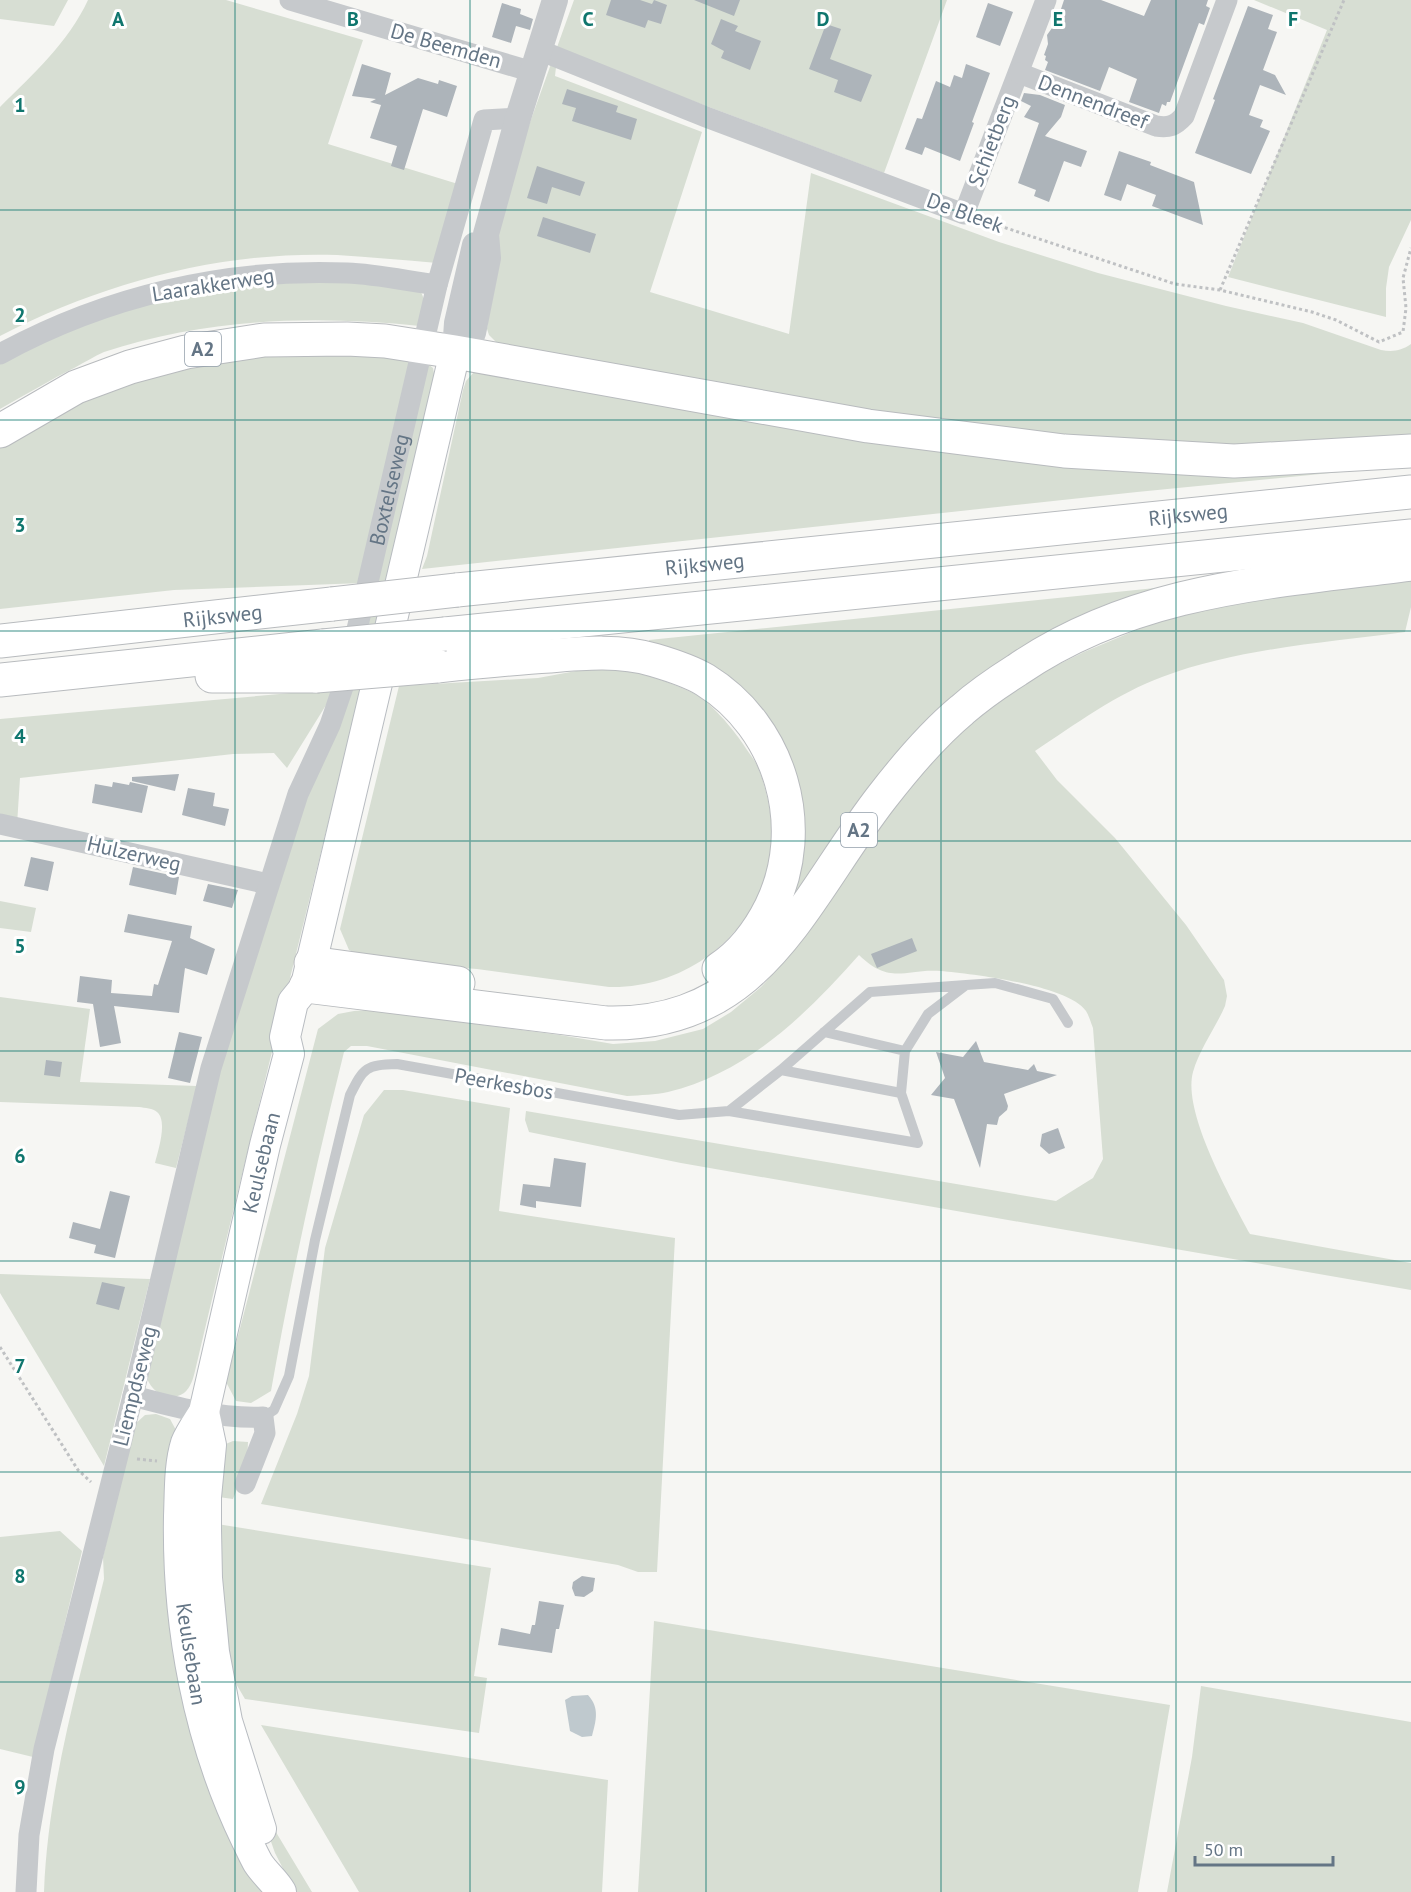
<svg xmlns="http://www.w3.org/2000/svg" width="1411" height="1892" font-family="'PT Sans',sans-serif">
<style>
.green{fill:#d7ded3}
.water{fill:#bfc9ce}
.building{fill:#adb4ba}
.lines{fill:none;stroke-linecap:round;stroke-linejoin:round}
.secondary-casing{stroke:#b8bcc1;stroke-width:32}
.motorway-casing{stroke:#b8bbbe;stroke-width:35}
.path{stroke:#bfc1c3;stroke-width:3;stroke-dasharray:3 3;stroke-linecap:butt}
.service{stroke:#c6c9cc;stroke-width:10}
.minor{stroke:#c6c9cc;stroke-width:21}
.tertiary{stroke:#c6c9cc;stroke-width:26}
.secondary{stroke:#fff;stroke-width:30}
.motorway{stroke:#fff;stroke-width:33}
.motorway-bridge-casing{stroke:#b8bbbe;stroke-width:35;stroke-linecap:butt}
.motorway-bridge{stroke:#fff;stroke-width:33}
.grid{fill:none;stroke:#0f766e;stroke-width:1.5;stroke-opacity:0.55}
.labels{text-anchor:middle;stroke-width:6;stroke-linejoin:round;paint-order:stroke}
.shield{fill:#fff;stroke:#929eaa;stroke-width:1.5}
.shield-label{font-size:20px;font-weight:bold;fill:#647585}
.street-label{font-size:21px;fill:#647585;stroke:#fff}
.grid-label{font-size:20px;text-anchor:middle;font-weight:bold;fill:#0f766e;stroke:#fff;stroke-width:6;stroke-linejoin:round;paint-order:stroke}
</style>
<rect width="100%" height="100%" fill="#f6f6f3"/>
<path class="green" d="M0,0h68l-14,26 -54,-7z
M88,0h138l137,40 -35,104 130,40 -21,79c-33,-3 -67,-6 -100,-8 -117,-4 -234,28 -337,81v-229c33,-33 68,-64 88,-107z
M574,0h373l-63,173 -326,-123 -3,26 147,56 -52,160 139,42 22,-161 188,69 99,31 128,33 77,17 78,27c12,2 20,1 30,-6v109l-389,-13 -525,-97 -8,-8 -2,-6 9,-86 28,-104z
M1254,0h157v220l-22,47 -3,21v29l-158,-40 99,-247z
M283,278l134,8c11,15 8,23 3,40 -106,-11 -213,-8 -316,26 -9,4 -19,10 -28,15 -26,13 -51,28 -76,42v-50l136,-55z
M286,352l126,5 -49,226 -189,7 -174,19v-163l83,-47 90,-31z
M426,362l7,6 2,11c-77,331 -162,661 -240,992 -2,8 -4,16 -11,22 -16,11 -34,-2 -38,-18l68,-287 84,-273z
M474,372l349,54 588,39 -274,27 -715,77 5,-13 36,-166 3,-9z
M1411,577v30l-6,25c-81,11 -166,16 -243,45 -44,16 -88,48 -127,74l22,29 58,58 71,87 38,55 3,16 -2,10c-9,21 -26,44 -32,66 -11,40 38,126 57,162l161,29v27l-730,-127 -152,-31 -4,-12 1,-9 530,90 37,-23 10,-19 -10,-131c-2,-5 -4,-12 -7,-17 -19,-26 -113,-37 -145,-40 -36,-3 -50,15 -82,-16 -51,58 -112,118 -191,137 -13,3 -27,3 -41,4l-260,-50h-16l-7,6c-28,113 -53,225 -73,339l-20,12 -15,-2 -10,-19 92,-353 20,-15 16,-3 15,-1 191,25 53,9 42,-3 48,-12 28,-17 30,-25 37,-41 46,-69 62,-86 45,-51 46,-38 42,-28 45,-22 62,-26 56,-20z
M1175,586l-156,76 -241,270 5,-182 -132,-100 -2,-10z
M587,669c16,1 34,1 50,4 18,4 39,12 56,20 17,8 40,36 50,51 4,6 9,13 13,19 11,23 20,68 15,93 -14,78 -84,133 -162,131l-132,-18 -105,-8 -23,-11 -9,-21 59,-243 139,-8z
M336,689l-49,79 -13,-15 -41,1 -213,24 -3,47 -17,-4v-102z
M0,901l36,7 -5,24 -31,-4z
M0,997l90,12 -10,73 117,4 -21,82 -21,-5c3,-12 13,-42 2,-51 -4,-4 -12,-4 -18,-5l-139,-5z
M384,1090h19l107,18 -11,103 176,27 -18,334h-19l-20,-7 -357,-61 36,-90 12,-38 16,-128 39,-133z
M0,1274l150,5 -46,187 -104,-173z
M156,1414l14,5 7,13 87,460h-220c4,-107 35,-210 60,-313l-1,-22 31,-132 11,-10z
M233,1441l15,1 -1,22 -14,35 -22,-3 5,-48z
M211,1523l280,45 -17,108 13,2 -8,55 -234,-34 -23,-39z
M60,1531l22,20 -49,206 -33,-8v-212z
M654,1621l516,84 -32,187h-500z
M1201,1686l210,36v170h-244l25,-135z
M261,1725l347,55 -6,112h-243z
M256,1799l56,93h-17l-20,-39z"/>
<path class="water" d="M588,1695c12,13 8,26 4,41l-10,1 -12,-6 -5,-31 7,-4z"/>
<path class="building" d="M611,0h29l12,4 2,-4 13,5 -6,19 -13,-4 -3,8 -39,-13z
M694,0h46l-6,16z
M1064,0h37l43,16 7,-16h57l-2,6 4,2 -6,17 -5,-2 -29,79h-3l-1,4 -4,-2 -3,9 -30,-11 8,-23 -28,-12 -9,24 -55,-21 3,-8 -3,-2 1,-4 -2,-1 4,-11 -1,-9 10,-14z
M502,3l19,6 -1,5 13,5 -3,11 -14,-4 -5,17 -19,-6z
M988,3l25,9 -13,34 -24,-9z
M1248,6l25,9 -5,14 9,3 -14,38 12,5 11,20 -26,-10 -11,30 14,5 -3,7 10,4 -19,43 -56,-21 20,-53 -2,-1z
M721,19l17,7 -3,5 26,10 -11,29 -29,-12 3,-7 -13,-7z
M826,24l15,5 -11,30 42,16 -11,27 -27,-10 4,-12 -29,-11z
M362,64l29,9 -6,22 33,-17 20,6 1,-4 18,6 -10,31 -24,-8 -19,61 -13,-4 6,-20 -27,-8 11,-33 -11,-3 6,-3 -24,-3z
M966,64l24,9 -18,49 2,1 -14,38 -35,-14 -3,8 -17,-6 12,-31 5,1 14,-38 14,6 4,-12 8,3z
M567,89l51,17 -2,6 21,7 -6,21 -59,-19 4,-13 -14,-4z
M1024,93l16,2 25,10 -4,12 -16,19 42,15 -6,16 -17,-6 -15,41 -15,-6 2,-6 -18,-7 21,-60 -15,-6 7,-11 -10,-5z
M1119,151l32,11 -1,3 44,17 9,43 -51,-19 4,-11 -29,-11 -6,17 -17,-6z
M537,166l48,16 -5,14 -28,-9 -5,17 -20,-6z
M543,217l53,17 -6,19 -53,-17z
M179,774l-4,17 -43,-10v-4z
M113,782l16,3 1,-3 18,4 -6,27 -50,-10 3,-19 17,3z
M188,788l27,5 -2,13 16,3 -4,17 -43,-11z
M31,857l23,5 -6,29 -24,-5z
M133,867l46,10 -3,18 -47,-10z
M208,884l30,6 -6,18 -29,-7z
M128,914l64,12 -2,12 25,11 -8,26 -22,-7 -6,45 -65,-7 7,37 -21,4 -7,-43 -16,-2 3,-26 32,4 -1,13 41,3 2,-12 4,1 14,-44 -48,-9z
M912,938l5,13 -40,17 -6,-14z
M179,1032l23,5 -12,46 -22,-5z
M976,1041l8,21 44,8 6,-6 3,7 20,4 -53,19 4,12 -1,4 -8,7 -2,8 -10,-1 -7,44 -26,-69 -23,-4 14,-17 -9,-26 27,5z
M46,1060l16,2 -2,15 -16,-2z
M1058,1128l7,20 -16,6 -9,-8 2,-12z
M554,1158l32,5 -5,44 -45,-6v7l-16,-3 3,-21 27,3z
M110,1191l20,5 -15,62 -21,-5 2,-8 -27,-7 4,-16 27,7z
M102,1282l23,5 -6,23 -23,-6z
M582,1576l13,2 -2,13 -9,6 -9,-1 -3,-8 1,-6z
M539,1601l25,4 -5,24h-3l-4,24 -54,-8 3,-17 29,6 2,-9h3z"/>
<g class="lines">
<defs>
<g id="secondary">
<path d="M306,985l149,-633"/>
<path d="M204,1412l7,33 -5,52v33l1,48 7,74 13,69 34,108"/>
<path id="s2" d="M281,1892c-6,-11 -16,-18 -23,-29 -4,-7 -8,-16 -12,-24 -48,-99 -69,-213 -67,-323 1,-23 0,-51 7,-73 4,-10 12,-21 18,-31l61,-267 24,-91 -4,-17 8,-35 13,-16"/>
</g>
<g id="motorway">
<path d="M0,431l76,-44 54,-20 56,-15 78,-12 83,-1 38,2 70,11 413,74 196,25 170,10 177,-10"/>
<path id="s3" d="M457,590l954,-98"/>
<path d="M445,634l966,-98"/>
<path id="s4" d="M0,641l332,-37"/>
<path d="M437,666c38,-4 76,-8 113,-10 35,-3 71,-6 104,4 17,5 36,11 51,20 76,47 105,147 66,227 -12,24 -29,47 -52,62"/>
<path d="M212,676h104"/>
<path d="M0,680l323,-34"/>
<path d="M311,963l147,20"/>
<path d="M306,986l300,37c155,4 196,-123 276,-226 24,-31 50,-62 80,-87 17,-15 36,-28 55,-40 120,-82 255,-88 394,-106"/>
</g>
</defs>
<use href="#secondary" class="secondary-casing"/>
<use href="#motorway" class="motorway-casing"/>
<path class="path" d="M982,220l193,64 45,6 92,22 24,8 43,22 24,-10 3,-24 -3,-30 8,-30
M1220,290l124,-290
M0,1347l78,123 13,12
M137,1459l20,2"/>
<path class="service" d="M824,1032l81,19
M781,1070l120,23
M729,1111l189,32 -17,-50 4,-42 23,-37 38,-29 29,-2 58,16 15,24
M263,1417l11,-7 15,-34 26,-136 35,-145c14,-28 16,-30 47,-31l282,51 50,-4 52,-41 89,-78 96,-7"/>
<g class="minor">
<path d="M290,0l243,72"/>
<path d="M539,50l167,67 258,97 82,-214"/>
<path d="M1019,73l137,53c13,2 19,0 28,-10l43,-116"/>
<path d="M0,354c106,-58 226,-86 347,-81 29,1 60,8 90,12"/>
<path d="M0,824l268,60"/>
<path d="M133,1396c41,11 87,23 130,21l2,16 -20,51"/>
<path id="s1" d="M26,1892l3,-57 15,-86 89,-353 78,-328 87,-274 32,-69 15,-44 92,-396 47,-165 34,-2"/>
</g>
<path class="tertiary" d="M455,352l18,-19 15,-75 -2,-24 32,-116 37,-118
M455,352l2,-29 18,-78"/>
<use href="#secondary" class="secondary"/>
<use href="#motorway" class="motorway"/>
<defs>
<path id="motorway-bridge" d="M332,604l125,-14
M323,646l122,-12
M316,676l121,-10"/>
</defs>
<use href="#motorway-bridge" class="motorway-bridge-casing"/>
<use href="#motorway-bridge" class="motorway-bridge"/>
</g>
<path class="grid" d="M235,0v1892M470,0v1892M706,0v1892M941,0v1892M1176,0v1892M0,210h1411M0,420h1411M0,631h1411M0,841h1411M0,1051h1411M0,1261h1411M0,1472h1411M0,1682h1411"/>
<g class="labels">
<g class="shield">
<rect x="185" y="332" width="36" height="34" rx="4.5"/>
<rect x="841" y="813" width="36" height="34" rx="4.5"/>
</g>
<g class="shield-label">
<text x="203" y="356">A2</text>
<text x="859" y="837">A2</text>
</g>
<g class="street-label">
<text transform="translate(446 46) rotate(16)" y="7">De Beemden</text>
<text transform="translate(1093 102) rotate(21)" y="7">Dennendreef</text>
<text transform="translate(992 141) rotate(-69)" y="7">Schietberg</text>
<text transform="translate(965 213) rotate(20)" y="7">De Bleek</text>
<text transform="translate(213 285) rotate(-9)" y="7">Laarakkerweg</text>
<text dy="7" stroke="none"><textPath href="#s1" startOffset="1452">Boxtelseweg</textPath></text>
<text dy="7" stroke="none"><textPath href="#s3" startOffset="735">Rijksweg</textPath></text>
<text dy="7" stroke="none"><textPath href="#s3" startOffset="249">Rijksweg</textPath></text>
<text dy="7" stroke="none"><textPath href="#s4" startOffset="224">Rijksweg</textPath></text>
<text transform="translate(134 854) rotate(13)" y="7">Hulzerweg</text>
<text transform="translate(504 1084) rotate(10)" y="7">Peerkesbos</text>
<text dy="7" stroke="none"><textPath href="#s2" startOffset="762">Keulsebaan</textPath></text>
<text transform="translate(135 1386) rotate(-76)" y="7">Liempdseweg</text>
<text transform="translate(191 1654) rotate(81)" y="7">Keulsebaan</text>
</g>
</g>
<g class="grid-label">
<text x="118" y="26">A</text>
<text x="353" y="26">B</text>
<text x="588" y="26">C</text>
<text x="823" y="26">D</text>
<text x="1058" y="26">E</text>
<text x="1293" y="26">F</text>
<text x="20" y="112">1</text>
<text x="20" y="322">2</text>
<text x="20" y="532">3</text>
<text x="20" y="743">4</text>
<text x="20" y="953">5</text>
<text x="20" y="1163">6</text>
<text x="20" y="1373">7</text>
<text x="20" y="1583">8</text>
<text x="20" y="1794">9</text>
</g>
<path d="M1195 1856v9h138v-9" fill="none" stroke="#647585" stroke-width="3"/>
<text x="1204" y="1856" font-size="18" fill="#647585" stroke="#ffffff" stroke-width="4.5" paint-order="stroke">50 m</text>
</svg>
